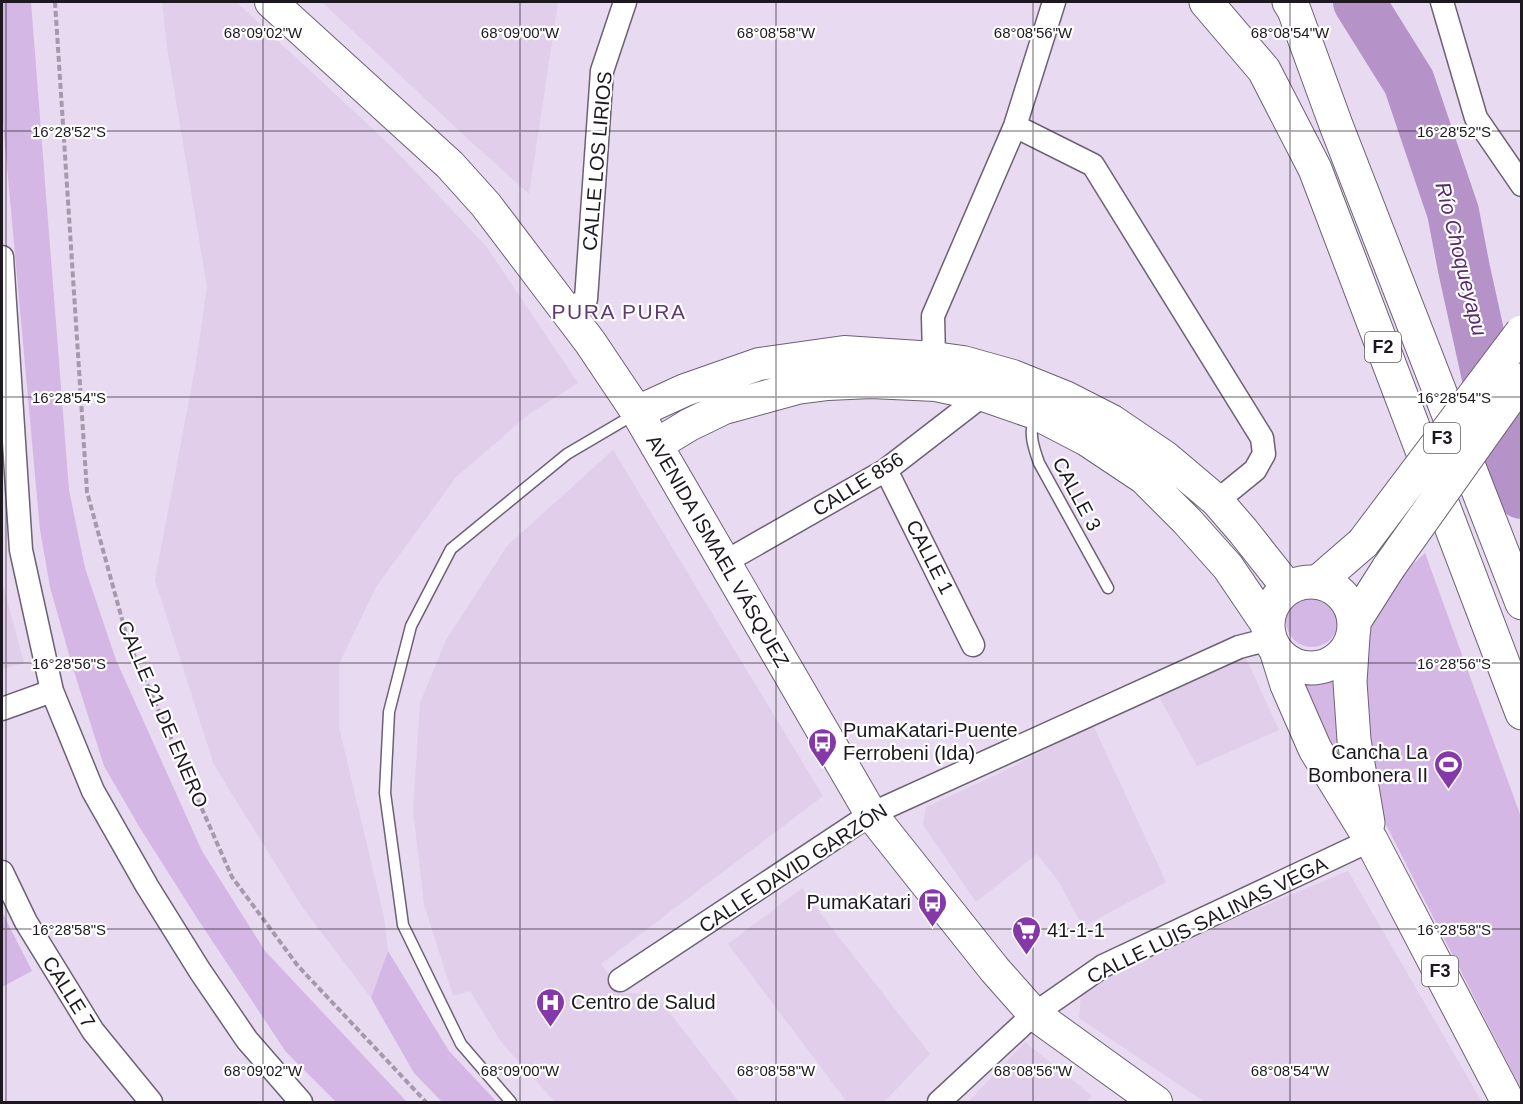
<svg xmlns="http://www.w3.org/2000/svg" width="1523" height="1104" font-family="Arial,sans-serif">
<style>
.built{fill:#e0ceea}
.green{fill:#d4b7e4}
.lines{fill:none;stroke-linecap:round;stroke-linejoin:round}
.river{stroke:#b592c8;stroke-width:52}
.lane-casing{stroke:#6d6174;stroke-width:13}
.street-casing{stroke:#6d6174;stroke-width:25}
.secondary-casing{stroke:#6d6174;stroke-width:34}
.highway-casing{stroke:#6d6174;stroke-width:35}
.path{stroke:#a59aac;stroke-width:4;stroke-dasharray:6 3;stroke-linecap:butt}
.lane{stroke:#fff;stroke-width:10}
.street{stroke:#fff;stroke-width:22}
.secondary{stroke:#fff;stroke-width:32}
.highway{stroke:#fff;stroke-width:33}
.highway-bridge-casing{stroke:#6d6174;stroke-width:35;stroke-linecap:butt}
.highway-bridge{stroke:#fff;stroke-width:33}
.ticks{fill:none;stroke:#1e1921;stroke-width:1.5;stroke-opacity:0.45}
.labels{text-anchor:middle;stroke-width:4.5;stroke-linejoin:round;paint-order:stroke}
.shield{fill:#fff;stroke:#625e64;stroke-width:1.5}
.shield-label{font-size:18px;font-weight:bold;fill:#1e1921}
.street-label{font-size:20px;fill:#1e1921;stroke:#fff}
.poi-label{font-size:20px;fill:#1e1921;stroke:#fff;text-anchor:start}
.water-label{font-size:21px;font-style:italic;fill:#592c6e;stroke:#fff}
.neighbourhood-label{font-size:21px;letter-spacing:1.5px;fill:#603b73;stroke:#fff}
.ticks-label{font-size:15px;text-anchor:middle;fill:#1e1921;stroke:#fff;stroke-width:4.5;stroke-linejoin:round;paint-order:stroke}
</style>
<rect width="100%" height="100%" fill="#e8daf0"/>
<path class="built" d="M162,2h74l155,144 95,100 92,137 -49,31 -73,63 -80,110 -37,77v63l45,190 4,34 -17,47 -68,-90 -89,-143 -59,-185 41,-217 11,-76 -40,-240z
M322,2h236l-29,192 -61,-55z
M613,450l210,346 -222,168 22,29 32,1 84,108h-184l-54,-60 -31,-51 -17,5 -29,-92 -11,-94 7,-107 26,-63 61,-94z
M2,585h1l21,78 -22,6z
M1245,656l34,74 -82,36 -39,-71z
M1093,725l73,157 -83,45 -24,-45 -22,-28 -61,48 -53,-77 3,-18 72,-33z
M1348,871l134,231h-277l-126,-84 2,-22 35,-28z
M802,888l15,21 113,145 -46,48h-37l-119,-158z
M1025,1042l67,54 -6,6h-118z"/>
<path class="green" d="M2,2h29l38,488 16,78 31,92 86,191 63,100 142,151h-71l-50,-50 -89,-134 -57,-90 -36,-62 -32,-101 -22,-78 -10,-57 -38,-419z
M1425,553l96,264v272l-140,-274 -20,-81 9,-103 17,-42z
M1286 621a26 26 0 1 1 52 0a26 26 0 1 1-52 0Z
M1342,676l3,99 -51,-93 21,3z
M2,912l30,59 -30,16z
M388,951l61,100 48,51h-55l-28,-29 -43,-75z"/>
<g class="lines">
<path class="river" d="M1359,2l50,80 44,130 11,57 39,177 19,47"/>
<defs>
<path id="lane" d="M1034,416c-5,18 -1,30 5,47l69,125
M511,1102l-50,-58 -58,-119 -18,-132 4,-81 22,-86 40,-77 116,-95 68,-40"/>
<path id="street" d="M1442,2l34,116 46,67
M1015,126l78,39 169,273 2,16 -9,16 -38,31
M2,257l19,293 31,141 41,100 54,95 53,85 47,69 54,62
M567,312l19,-13 16,-228 23,-69
M934,358l-1,-42 82,-190 39,-124
M886,470l87,175
M725,562l161,-92 97,-75
M2,709l50,-18
M2,872l24,50 67,109 58,71
M620,980l251,-166 368,-167 31,-8
M939,1102l95,-88 69,-48 268,-126"/>
<path id="secondary" d="M271,2l179,163 36,40 104,137 47,70 234,402 124,156 39,44 122,88
M637,412l48,-22 74,-26 85,-12 90,6 29,4 50,14 52,21 47,24 53,36 52,44 26,30 45,57
M656,445l33,-20 35,-17 73,-20 31,-4 43,-2 65,3 47,10 52,18 52,27 57,38 43,43 41,46 40,59"/>
<path id="highway" d="M1206,2l58,68 51,99 207,544
M1289,2l5,8 42,115 186,478
M1318,582l45,-39
M1268 625a43 43 0 1 1 86 0a43 43 0 1 1-86 0Z
M1354,622l35,-55
M1353,636l-3,46 4,58 14,83
M1276,650l11,35 28,64 56,91 137,262"/>
</defs>
<use href="#lane" class="lane-casing"/>
<use href="#street" class="street-casing"/>
<use href="#secondary" class="secondary-casing"/>
<use href="#highway" class="highway-casing"/>
<path class="path" d="M55,2l32,490 41,149 104,236 66,89 128,136"/>
<use href="#lane" class="lane"/>
<use href="#street" class="street"/>
<use href="#secondary" class="secondary"/>
<use href="#highway" class="highway"/>
<defs>
<path id="highway-bridge" d="M1363,543l159,-211
M1389,567l133,-187"/>
</defs>
<use href="#highway-bridge" class="highway-bridge-casing"/>
<use href="#highway-bridge" class="highway-bridge"/>
</g>
<path class="ticks" d="M6,2v1100M263,2v1100M520,2v1100M776,2v1100M1033,2v1100M1290,2v1100M2,131h1520M2,397h1520M2,663h1520M2,929h1520"/>
<defs>
<symbol id="bus-pin" viewBox="-11 -11 22 30"><path d="M0 17L-7.5 6A9.5 9.5 0 1 1 7.5 6Z" fill="#8538a8" stroke="#fff"/><path d="M-5-6H5V4H4V6H2V4H-2V6H-4V4H-5ZM-3.5-4V0h7V-4ZM-3.5 1.2v1.5H-2V1.2ZM2 1.2v1.5H3.5V1.2Z" fill="#fff"/></symbol>
<symbol id="stadium-pin" viewBox="-11 -11 22 30"><path d="M0 17L-7.5 6A9.5 9.5 0 1 1 7.5 6Z" fill="#8538a8" stroke="#fff"/><path d="M0-5a6.5 5 0 1 0 0 10a6.5 5 0 1 0 0-10ZM-3.5-1.8h7v3.6h-7Z" fill="#fff"/></symbol>
<symbol id="supermarket-pin" viewBox="-11 -11 22 30"><path d="M0 17L-7.5 6A9.5 9.5 0 1 1 7.5 6Z" fill="#8538a8" stroke="#fff"/><path d="M-6-5.5h2.5l.6 2H6L4.5 2H-2.5L-4.4-4H-6ZM-1.5 3.2a1.3 1.3 0 1 0 .1 0ZM3 3.2a1.3 1.3 0 1 0 .1 0Z" fill="#fff"/></symbol>
<symbol id="hospital-pin" viewBox="-11 -11 22 30"><path d="M0 17L-7.5 6A9.5 9.5 0 1 1 7.5 6Z" fill="#8538a8" stroke="#fff"/><path d="M-5-5h3v3.5h4V-5h3V5h-3V1.5h-4V5h-3Z" fill="#fff"/></symbol>
</defs>
<g fill-rule="evenodd">
<use href="#bus-pin" x="806" y="726" width="33" height="45"/>
<use href="#stadium-pin" x="1432" y="748" width="33" height="45"/>
<use href="#bus-pin" x="916" y="886" width="33" height="45"/>
<use href="#supermarket-pin" x="1010" y="914" width="33" height="45"/>
<use href="#hospital-pin" x="534" y="986" width="33" height="45"/>
</g>
<g class="labels">
<g class="shield">
<rect x="1365" y="332" width="36" height="30" rx="4.5"/>
<rect x="1424" y="423" width="36" height="30" rx="4.5"/>
<rect x="1422" y="956" width="36" height="30" rx="4.5"/>
</g>
<g class="shield-label">
<text x="1383" y="353">F2</text>
<text x="1442" y="444">F3</text>
<text x="1440" y="977">F3</text>
</g>
<g class="street-label">
<text transform="translate(597 161) rotate(-85)" y="7">CALLE LOS LIRIOS</text>
<text transform="translate(858 484) rotate(-32)" y="7">CALLE 856</text>
<text transform="translate(1077 494) rotate(62)" y="7">CALLE 3</text>
<text transform="translate(718 551) rotate(60)" y="7">AVENIDA ISMAEL VÁSQUEZ</text>
<text transform="translate(930 557) rotate(63)" y="7">CALLE 1</text>
<text transform="translate(163 714) rotate(67)" y="7">CALLE 21 DE ENERO</text>
<text transform="translate(793 868) rotate(-33)" y="7">CALLE DAVID GARZÓN</text>
<text transform="translate(1207 920) rotate(-26)" y="7">CALLE LUIS SALINAS VEGA</text>
<text transform="translate(69 992) rotate(58)" y="7">CALLE 7</text>
</g>
<g class="poi-label">
<text x="843" y="737">PumaKatari-Puente<tspan x="843" dy="23">Ferrobeni (Ida)</tspan></text>
<text x="1428" y="759" text-anchor="end">Cancha La<tspan x="1428" dy="23">Bombonera II</tspan></text>
<text x="911" y="909" text-anchor="end">PumaKatari</text>
<text x="1047" y="937">41-1-1</text>
<text x="571" y="1009">Centro de Salud</text>
</g>
<g class="water-label">
<text transform="translate(1461 259) rotate(76)" y="7">Río Choqueyapu</text>
</g>
<g class="neighbourhood-label">
<text x="619" y="319">PURA PURA</text>
</g>
</g>
<g class="ticks-label">
<text x="263" y="38">68°09'02"W</text>
<text x="520" y="38">68°09'00"W</text>
<text x="776" y="38">68°08'58"W</text>
<text x="1033" y="38">68°08'56"W</text>
<text x="1290" y="38">68°08'54"W</text>
<text x="69" y="137">16°28'52"S</text>
<text x="1454" y="137">16°28'52"S</text>
<text x="69" y="403">16°28'54"S</text>
<text x="1454" y="403">16°28'54"S</text>
<text x="69" y="669">16°28'56"S</text>
<text x="1454" y="669">16°28'56"S</text>
<text x="69" y="935">16°28'58"S</text>
<text x="1454" y="935">16°28'58"S</text>
<text x="263" y="1076">68°09'02"W</text>
<text x="520" y="1076">68°09'00"W</text>
<text x="776" y="1076">68°08'58"W</text>
<text x="1033" y="1076">68°08'56"W</text>
<text x="1290" y="1076">68°08'54"W</text>
</g>
<rect width="1523" height="1104" fill="none" stroke="#1e1921" stroke-width="6"/>
</svg>
